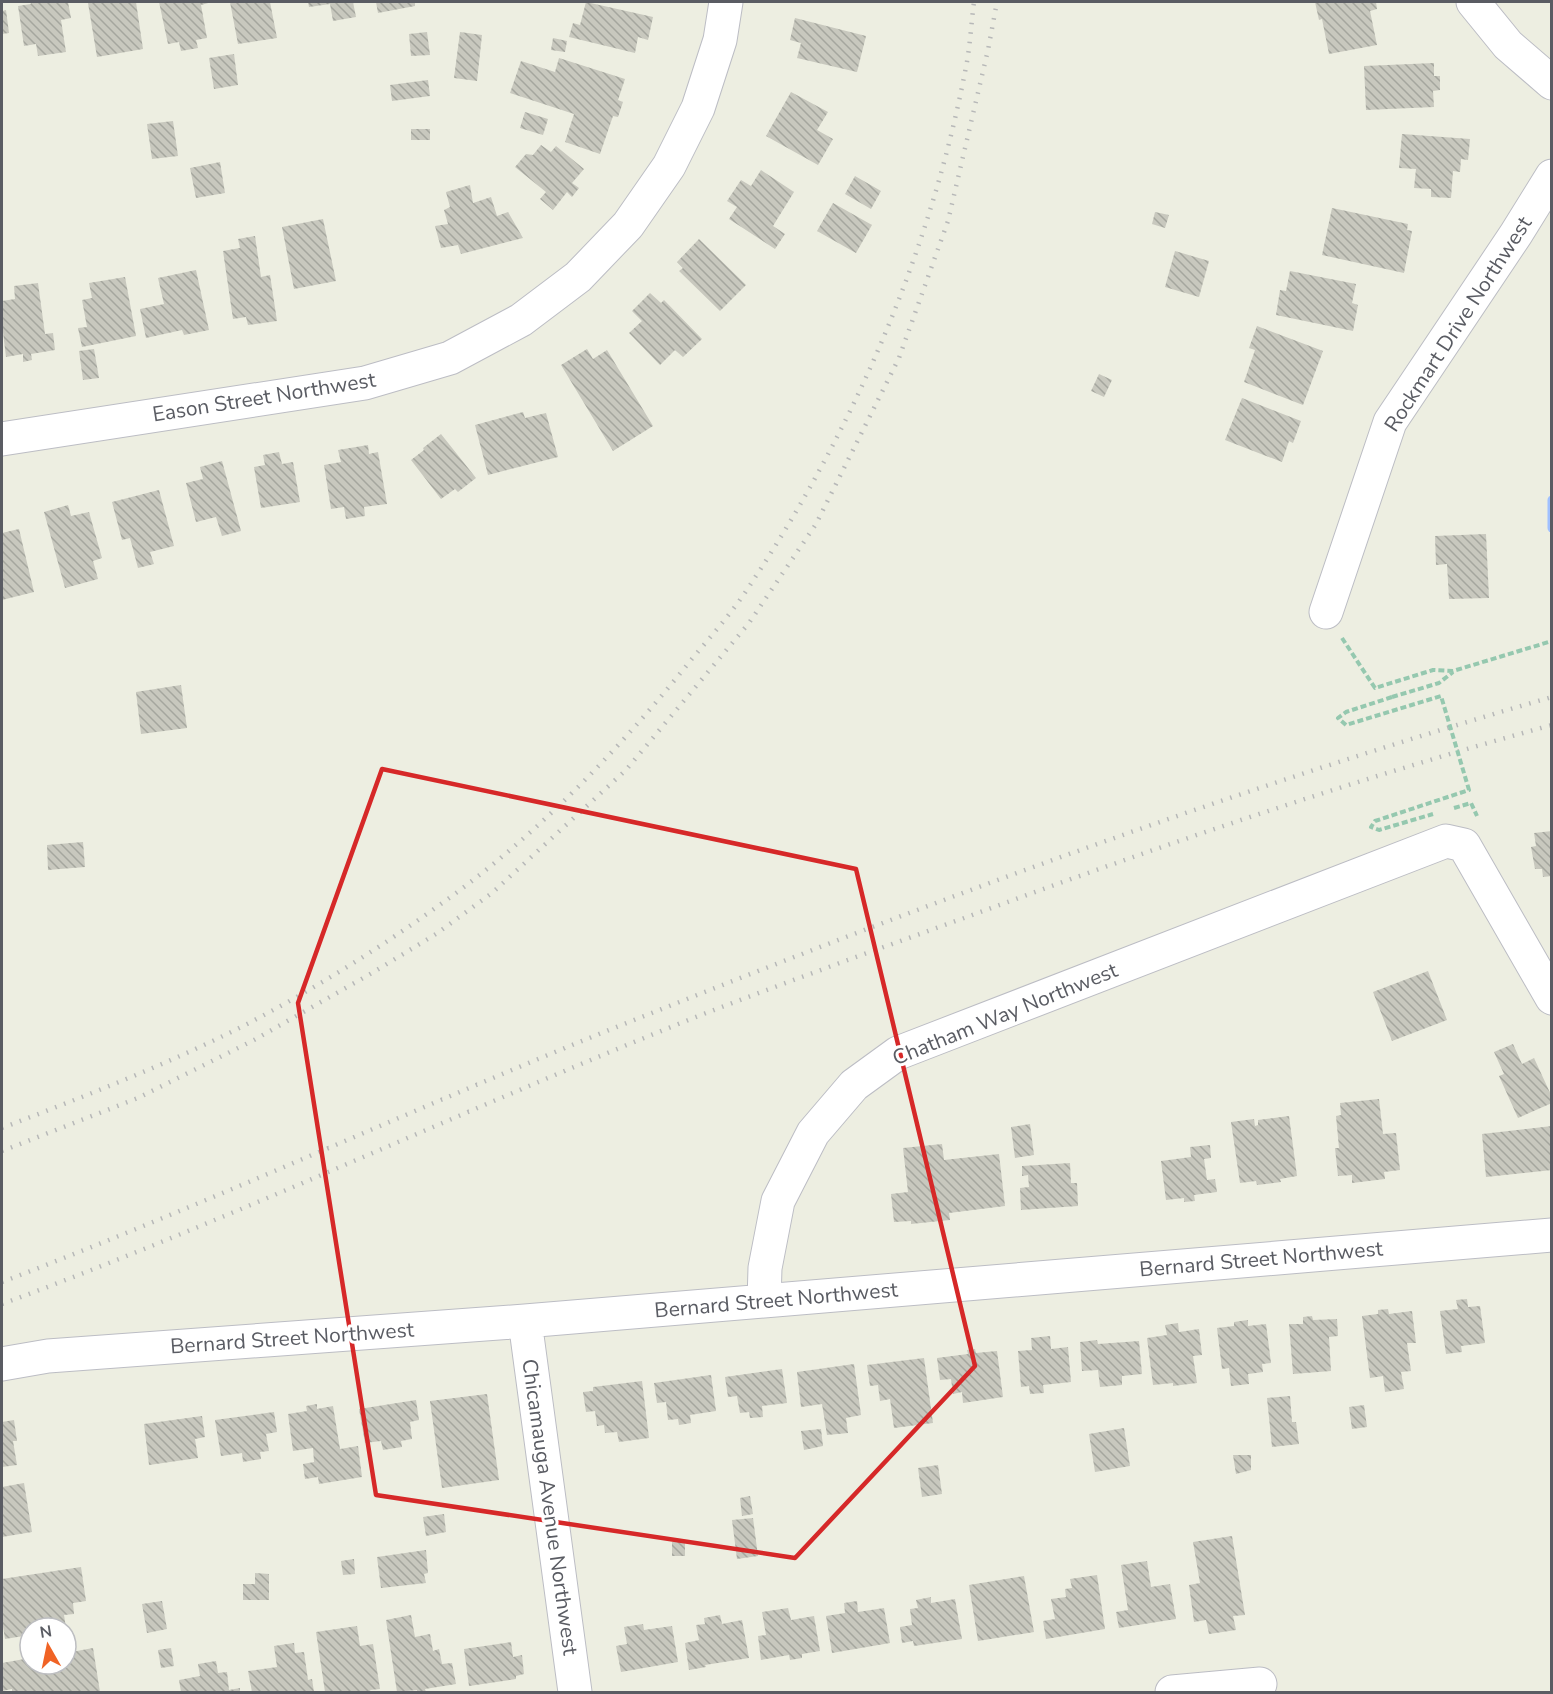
<svg xmlns="http://www.w3.org/2000/svg" width="1553" height="1694" font-family="'Nunito Sans',sans-serif">
<style>
.lines{fill:none;stroke-linecap:round;stroke-linejoin:round}
.stream{stroke:#a0c0ff;stroke-width:9}
.building{fill:url(#building-back-hatch)}
.minor-casing{stroke:#bcbdc4;stroke-width:35}
.path{stroke:#95c8af;stroke-width:4;stroke-dasharray:6 3;stroke-linecap:butt}
.minor{stroke:#fff;stroke-width:33}
.rail{stroke:#b7b8b8;stroke-width:4.5;stroke-dasharray:1.5 8;stroke-linecap:butt}
.path-bridge{stroke:#95c8af;stroke-width:4;stroke-dasharray:6 3;stroke-linecap:butt}
.marked{fill:none;stroke:#d62828;stroke-width:4.5;stroke-linejoin:round}
.labels{text-anchor:middle;stroke-width:6;stroke-linejoin:round;paint-order:stroke}
.street-label{font-size:21px;fill:#5a5c63;stroke:#fff}
</style>
<defs>
<pattern id="building-back-hatch" width="6" height="6" patternUnits="userSpaceOnUse" patternTransform="scale(1.5)"><rect width="6" height="6" fill="#c8c8be"/><path d="M-1 5l2 2M0 0l6 6M5-1l2 2" fill="none" stroke="#a5a69e"/></pattern>
</defs>
<rect width="100%" height="100%" fill="#edeee1"/>
<g class="lines">
<path class="stream" d="M1552,500v28"/>
</g>
<path class="building" d="M30,2h38l3,16 -10,2 5,32 -28,4 -2,-12 -12,2 -6,-40 13,-2z
M94,2h42l7,47 -46,8 -9,-54z
M159,2h53l-11,3 6,33 -11,2 2,8 -17,3 -2,-9 -11,2z
M230,2h40l7,36 -39,6z
M308,2h45l3,15 -23,4 -3,-17 -21,3z
M376,2h39v4l-37,7z
M586,2l67,15 -5,23 -10,-3 -3,16 -66,-16 4,-14 7,2z
M1315,2h61l1,7 -7,2 7,34 -48,9 -7,-35 -3,1z
M6,10l3,23 -7,1v-23z
M795,18l71,18 -9,36 -60,-14 4,-15 -11,-3z
M427,32l3,23 -19,1 -2,-22z
M460,32l22,3 -5,46 -23,-3z
M553,38l14,3 -2,11 -14,-2z
M234,54l4,31 -24,4 -5,-31z
M559,58l66,21 -7,21 5,2 -5,15 -5,-1 -13,38 -35,-12 9,-28 -64,-21 11,-32 34,11z
M1434,63v13h6v14l-7,1 1,16 -68,3 -2,-44z
M428,80l2,16 -38,5 -2,-16z
M791,92l37,20 -11,18 16,9 -15,26 -52,-29z
M525,112l23,7 -5,16 -23,-7z
M173,121l5,35 -26,3 -5,-35z
M411,129h19v11h-19z
M1402,134l68,5 -2,21 -7,-1 -1,13 -7,-1 -2,27 -20,-1v-8l-17,-1 2,-19 -17,-1z
M541,145l10,7 5,-6 28,23 -12,14 7,5 -7,9 -5,-5 -14,18 -13,-11 6,-7 -31,-25 11,-13 7,1z
M220,162l5,31 -29,5 -6,-30z
M761,170l33,22 -21,34 12,8 -10,15 -46,-30 8,-12 -10,-6 14,-21 10,6z
M855,176l26,15 -10,18 -26,-15z
M470,185l3,18 18,-6 6,19 11,-4 15,26 -62,16 -3,-9 -17,3 -6,-22 13,-2 -4,-14 6,-3 -4,-15z
M833,203l39,22 -16,28 -39,-22z
M1332,208l76,16 -1,6 5,1 -8,42 -82,-18z
M1155,212l14,3 -4,13 -13,-4z
M323,219l13,62 -42,8 -12,-62z
M255,236l6,41 9,-2 7,46 -29,4 -2,-8 -13,2 -10,-68 17,-3 -2,-9z
M699,239l47,46 -26,26 -41,-40 4,-3 -6,-6z
M1175,251l34,10 -10,36 -34,-10z
M196,270l13,60 -25,5 -2,-5 -36,8 -6,-29 24,-5 -6,-26z
M1290,271l66,13 -4,19 6,2 -5,26 -77,-16 4,-25 6,1z
M125,277l11,59 -54,11 -4,-19 9,-1 -5,-27 10,-2 -3,-15z
M38,283l7,51 8,-1 2,17 -24,4 1,6 -9,2v-8l-17,3 -4,-33v-23l13,-2 -1,-13z
M650,293l11,10 3,-3 38,39 -19,18 -8,-7 -15,15 -31,-32 13,-12 -10,-10z
M1257,326l66,25 -20,54 -59,-23 11,-32 -6,-2z
M94,349l5,29 -16,2 -4,-29z
M587,349l6,10 14,-9 46,76 -40,25 -52,-86z
M1099,374l13,6 -8,17 -13,-6z
M1242,398l59,23 -8,22 -4,-2 -7,21 -57,-22z
M523,412l2,6 21,-5 12,44 -70,18 -13,-50z
M441,434l35,44 -18,14 -3,-3 -14,10 -30,-39 13,-10 -1,-2z
M368,445l1,9 9,-2 9,52 -23,3 1,9 -19,3 -2,-12 -13,2 -7,-44 17,-3 -3,-12z
M279,452l3,12 11,-2 7,40 -39,6 -7,-41 11,-2 -2,-10z
M222,461l19,70 -19,5 -6,-19 -20,5 -10,-39 17,-4 -3,-12z
M159,490l15,56 -24,6 4,12 -16,4 -8,-30 -8,2 -10,-38z
M68,505l3,11 18,-4 13,46 -9,3 5,18 -33,9 -21,-76z
M19,529l15,63 -32,8v-67z
M1486,534l3,64 -40,1 -2,-35 -11,1 -1,-29z
M181,685l6,43 -46,6 -5,-42z
M1552,831v45l-9,1 -1,-8h-7l-4,-22 5,-1 -2,-13z
M83,842l2,25 -37,3 -1,-25z
M1428,971l19,49 -55,21 -19,-49z
M1513,1044l9,20 12,-6 18,39v6l-34,15 -19,-42 5,-2 -10,-22z
M1379,1099l4,35 13,-1 4,37 -16,2 1,7 -33,4v-8l-14,1 -3,-28h4l-3,-32 5,-1 -1,-12z
M1289,1116l8,60 -17,3 1,3 -24,3 -1,-4 -16,2 -9,-61 23,-3 1,7 3,-1v-5z
M1030,1124l4,31 -19,3 -4,-31z
M1552,1126v44l-66,7 -4,-43z
M942,1144l2,16 55,-6 6,52 -56,7 1,7 -39,4v-3l-17,1 -3,-28 17,-2 -5,-44z
M1210,1145l1,13 -7,1 3,21 8,-1 2,13 -23,3 1,6 -11,1v-4l-18,2 -5,-39 30,-4 -1,-10z
M1070,1163l1,20h6l1,23 -57,4 -1,-22 9,-1 -1,-12 -6,1v-10z
M1467,1299l1,8 12,-1 5,37 -24,3 1,6 -16,2 -6,-43 18,-2 -2,-9z
M1388,1309l1,5 23,-3 4,32h-9l4,28 -10,1 3,17 -19,3 -2,-16 -13,2 -8,-62 16,-2v-4z
M1312,1316l1,4 24,-1 1,17 -9,1 2,34 -38,3 -4,-50h14v-7z
M1248,1320v6l18,-2 5,39 -9,1 1,8 -15,2 1,10 -18,2 -2,-18 -7,1 -5,-41 17,-2v-4z
M1178,1323l1,9 20,-3 3,26 -9,1 4,27 -24,3v-3l-20,2 -6,-47 20,-3 -2,-10z
M1050,1336l1,13 17,-2 3,35 -28,3 1,8 -14,1 -1,-8 -8,1 -3,-36 14,-1 -1,-12z
M1097,1340l1,4 41,-3 3,33 -20,2v9l-22,2 -2,-17 -16,1 -2,-29z
M975,1349l1,4 21,-2 6,46 -40,6 -1,-11 -9,2 -2,-15 -11,1 -3,-22 31,-4 -1,-4z
M924,1358l9,65 -39,5 -4,-29 -10,2 -2,-16 -8,1 -3,-21z
M854,1364l7,51 -15,3 2,15 -21,2 -5,-31 -21,3 -4,-35z
M782,1369l5,34 -25,3 1,11 -13,1 -1,-6 -9,1 -3,-17 -9,1 -3,-20z
M711,1375l5,36 -26,4 1,8 -12,2 -1,-6 -10,1 -2,-18 -9,1 -3,-20z
M642,1381l7,57 -30,4 -2,-10 -12,1 -1,-8 -7,1 -2,-15 -9,1 -3,-20 10,-1v-4z
M487,1394l12,86 -57,8 -12,-87z
M1290,1396l2,26h4l3,22 -27,3 -5,-49z
M416,1400l3,20 -9,2 2,17 -11,2 1,6 -19,3 -2,-9 -16,2 -6,-34z
M317,1404v5l16,-3 7,43 18,-3 4,31 -43,7 -1,-7 -13,2 -2,-15 11,-2 -1,-14 -20,3 -5,-37 19,-3 -1,-5z
M1364,1405l3,22 -15,2 -3,-22z
M274,1412l3,20 -11,2 3,17 -9,1 1,7 -18,3 -1,-9 -21,3 -6,-36z
M202,1416l3,21 -10,2 3,19 -49,7 -5,-41z
M14,1420l3,21h-4l4,24 -15,2v-45z
M1124,1428l6,38 -35,6 -6,-38z
M821,1429l2,17 -19,4 -3,-19z
M1233,1455h18v15l-15,4z
M938,1465l4,29 -20,3 -4,-29z
M24,1483l8,49 -30,5v-50z
M750,1496l3,18 -11,2 -2,-18z
M444,1514l2,18 -20,4 -3,-19z
M753,1518l5,38 -21,3 -5,-39z
M1232,1536l13,79 -12,1 3,14 -27,4 -3,-14 -12,2 -5,-37 11,-2 -7,-41z
M685,1541v15h-13v-14z
M426,1550l2,23 -4,1 2,9 -45,5 -4,-31z
M354,1559l1,15 -12,1 -2,-14z
M1147,1561l4,26 19,-3 6,35 -57,9 -3,-16 12,-2 -7,-45z
M81,1567l5,34 -13,2 1,11 -10,1 2,13h-36v7l-25,4 -3,-19v-41z
M255,1573l14,1v26h-26v-16h12z
M1097,1575l8,54 -59,10 -3,-18 12,-2 -4,-20 15,-2 -1,-8 7,-1 -2,-9z
M1024,1576l10,56 -56,9 -9,-56z
M931,1597v6l24,-4 7,40 -48,7 -1,-5 -11,2 -2,-16 12,-2 -2,-16 8,-1 -2,-8z
M162,1601l5,28 -20,4 -5,-29z
M857,1601l1,11 26,-4 6,35 -58,10 -6,-37 19,-3 -1,-10z
M788,1608l3,12 23,-4 6,35 -18,3v4l-12,2 -1,-5 -28,5 -3,-24 8,-1 -4,-23z
M411,1615l4,22 15,-3 3,17 6,-2 3,15 10,-1 4,21 -31,5 1,3h-9v-2l-20,2 -11,-72z
M720,1615l2,9 20,-4 7,38 -44,7 1,2 -17,3 -4,-27 14,-3 -3,-15 9,-1 -1,-6z
M643,1624l1,6 28,-4 6,36 -57,10 -5,-26 11,-2 -3,-17z
M357,1626l3,20 13,-2 7,45 -10,1 1,2h-46l-9,-60z
M511,1642l2,15 9,-2 2,19 -8,2v3l-47,7 -5,-37z
M294,1643l1,10 9,-1 4,28 4,-1 2,13h-62l-4,-21 29,-4 -3,-21z
M93,1648l7,44h-88v-3l-10,2v-28l28,-5v6h36v-11z
M171,1648l3,18 -13,2 -3,-18z
M216,1661l2,12 9,-1 2,18 11,-2v4h-59l-2,-12 21,-4 -2,-12z"/>
<g class="lines">
<defs>
<path id="minor" d="M1473,2l35,43 44,38
M2,439l363,-56 85,-25 71,-38 57,-43 50,-52 41,-59 29,-58 22,-68 6,-38
M1326,612l64,-190 126,-188 36,-58
M764,1301l1,-33 13,-67 35,-68 41,-48 44,-32 548,-212 18,4 88,153
M525,1321l50,371
M2,1364l46,-8 477,-35 1027,-86
M1172,1692l88,-8"/>
</defs>
<use href="#minor" class="minor-casing"/>
<path class="path" d="M1342,638l33,50 58,-18 20,1 99,-30
M1392,697l47,-14 14,-11
M1454,808l17,-5 6,13"/>
<use href="#minor" class="minor"/>
<path class="rail" d="M2,1128c83,-32 167,-64 247,-105 71,-37 142,-82 207,-130 89,-66 166,-147 235,-233 22,-26 45,-52 63,-81 101,-153 176,-327 211,-507 5,-23 6,-47 9,-70
M2,1151l136,-53 116,-58 118,-67 64,-39 56,-41 134,-123 123,-147 67,-99 83,-166 49,-137 40,-171 9,-48
M2,1282c205,-78 404,-170 607,-252 310,-124 622,-241 943,-333
M2,1304c236,-87 465,-196 699,-289 88,-34 177,-66 266,-98 192,-71 387,-138 585,-192"/>
<path class="path-bridge" d="M1392,697l-46,15 -8,6 8,7 95,-29 28,94 -94,31 -4,6 8,3 54,-16"/>
</g>
<path class="marked" d="M382,769l474,100 119,497 -180,192 -419,-63 -78,-492z"/>
<g class="labels">
<g class="street-label">
<text transform="translate(1458 324) rotate(-57)" y="7">Rockmart Drive Northwest</text>
<text transform="translate(264 397) rotate(-9)" y="7">Eason Street Northwest</text>
<text transform="translate(1005 1014) rotate(-22)" y="7">Chatham Way Northwest</text>
<text transform="translate(1261 1259) rotate(-5)" y="7">Bernard Street Northwest</text>
<text transform="translate(776 1300) rotate(-5)" y="7">Bernard Street Northwest</text>
<text transform="translate(292 1338) rotate(-4)" y="7">Bernard Street Northwest</text>
<text transform="translate(550 1507) rotate(82)" y="7">Chicamauga Avenue Northwest</text>
</g>
</g>
<rect width="1553" height="1694" fill="none" stroke="#5a5c63" stroke-width="6"/>
<g transform="translate(48 1646) rotate(351)"><circle r="28" fill="#ffffff" stroke="#bdbec1" stroke-width="1.5"/>
<path d="M0-4.5L10 22L0 15L-10 22Z" fill="#f06325"/>
<text y="-9" font-size="16" font-weight="bold" text-anchor="middle" fill="#5a5c63">N</text>
</g>
</svg>
